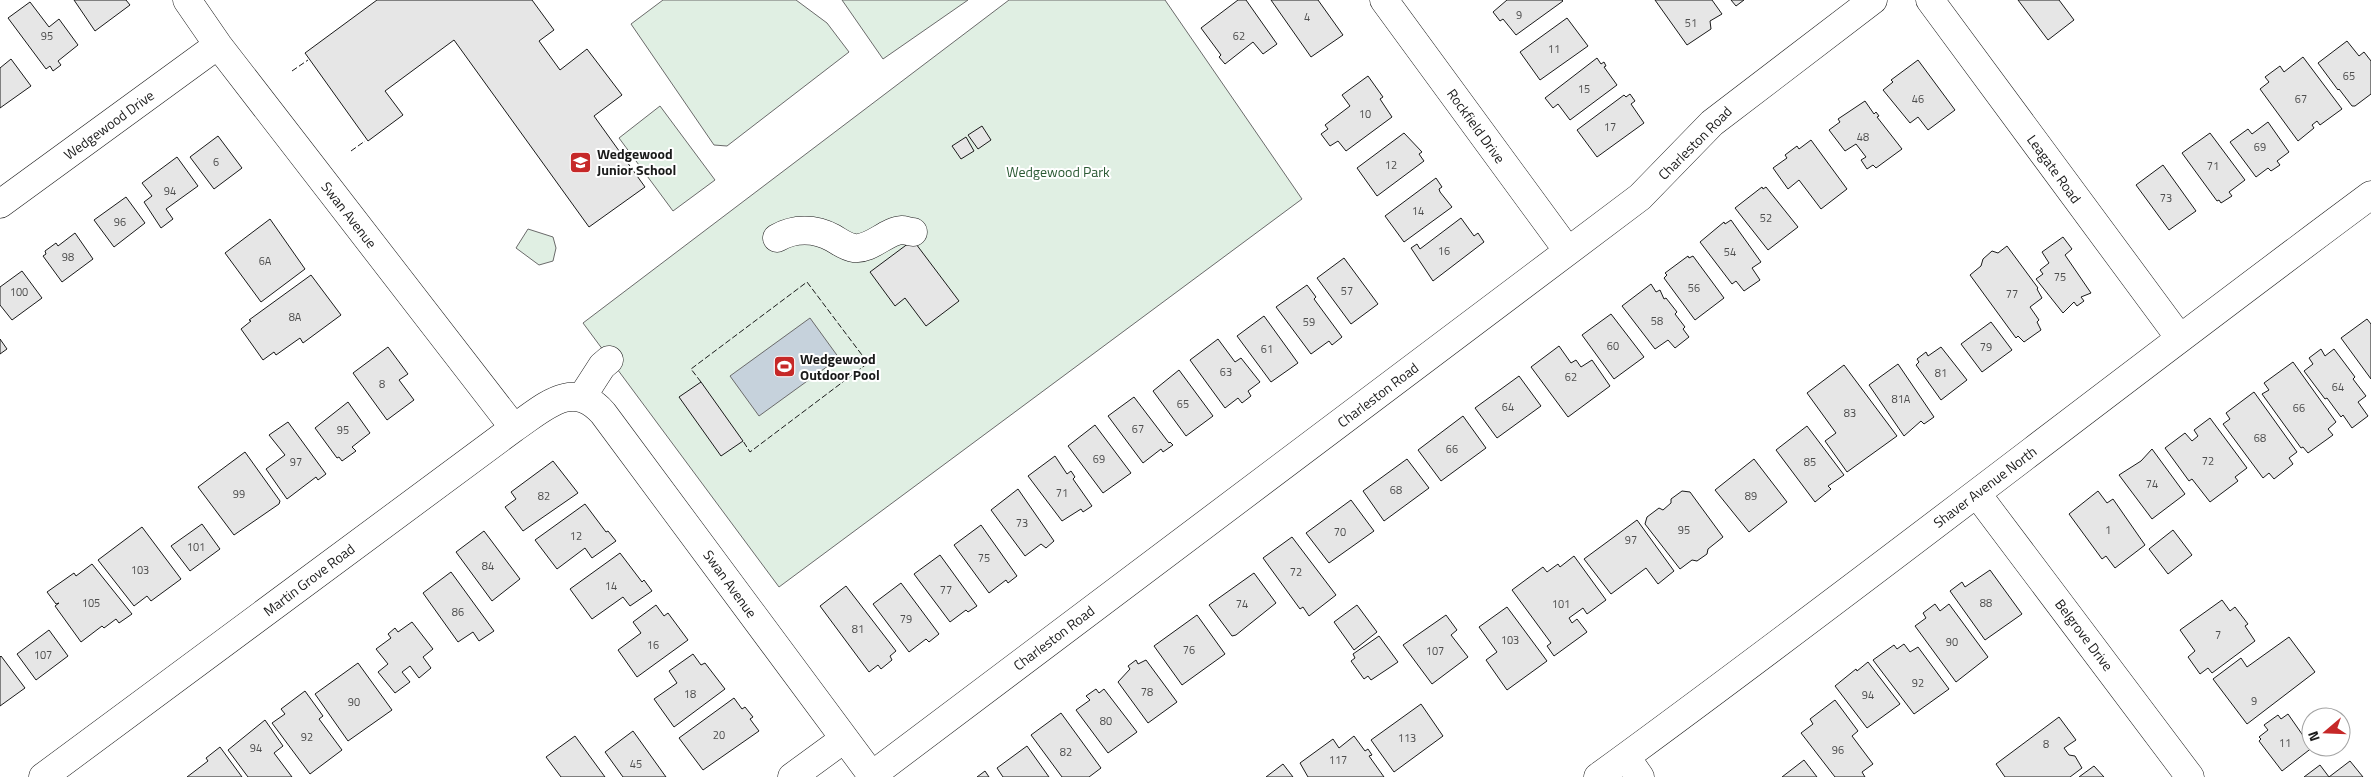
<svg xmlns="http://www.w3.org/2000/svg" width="2371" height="777" font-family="'Titillium Web',sans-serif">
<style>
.green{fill:#e0efe3;stroke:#6a6a6a}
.water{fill:#c6d2dc;stroke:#6a6a6a}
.building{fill:#e6e6e6;stroke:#1a1a1a}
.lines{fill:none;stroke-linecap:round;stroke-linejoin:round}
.minor-casing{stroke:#1a1a1a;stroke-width:29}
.minor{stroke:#fff;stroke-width:28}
.fence{stroke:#1a1a1a;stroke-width:1;stroke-dasharray:6 2.5;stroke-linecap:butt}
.labels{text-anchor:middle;stroke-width:4;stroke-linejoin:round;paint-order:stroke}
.number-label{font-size:11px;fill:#4d4d4d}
.street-label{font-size:14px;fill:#1a1a1a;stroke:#fff}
.poi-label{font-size:14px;font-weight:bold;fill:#1a1a1a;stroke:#fff;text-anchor:start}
.park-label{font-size:14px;fill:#2b5a34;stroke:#fff}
</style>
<rect width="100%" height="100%" fill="#fff"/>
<path class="green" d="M663,0h133l31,23 22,29 -122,94 -13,-1 -83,-121z
M842,0h126l-85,59z
M1009,0h156l137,199 -523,388 -196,-264z
M660,106l55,74 -42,31 -54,-73z
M528,229l25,8 3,11 -3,13 -14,4 -23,-17z"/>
<path class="water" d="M810,318l29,40 -80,58 -29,-40z"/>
<path class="building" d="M74,0h52l4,5 -35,26z
M377,0h155l22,30 -15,11 21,29 27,-21 35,46 -28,21 51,71 -56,40 -135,-187 -69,51 18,24 -35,26 -63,-88z
M1238,0h8l31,44 -14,10 -10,-12 -28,22 -6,-7 2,-2 -20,-27z
M1271,0h47l25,35 -32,22z
M1507,0h55l1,1 -47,34 -13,-16 -3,2 -7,-9z
M1655,0h57l10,14 -12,7 1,8 -24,16z
M1731,0h13l-8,6z
M2018,0h41l15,20 -26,20z
M30,2l19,25 10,-8 19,26 -20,16 3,4 -8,6 -3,-5 -4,3 -38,-51z
M1567,18l21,28 -48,34 -20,-28z
M2347,41l12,15 5,-4 7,9v33l-16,12h-3l-13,-17 -1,1 -20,-27z
M2303,57l39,52 -22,16 -3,-4 -5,4 2,3 -16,13 -38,-52 9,-7 -4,-5 15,-11 4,6z
M1597,58l4,6 3,-2 2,4 -2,1 13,18 -47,35 -12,-16 -5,4 -8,-10z
M11,59l20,27 -31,22v-40z
M1918,60l37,50 -27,20 -10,-13 -8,6 -27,-33 10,-8 -2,-2z
M1368,76l15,21 -3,2 12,18 -46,34 -8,-10 -8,5 -9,-12 7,-5 -3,-4 25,-19 -8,-11z
M1630,94l5,7 -4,3 13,19 -47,34 -20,-27 47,-35 2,2z
M1865,101l9,13 2,-2 3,4 -2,1 25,32 -26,19 -3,-3 -6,4 -6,-9 5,-3 -10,-13 -11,7 -16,-21 11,-8 -2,-3z
M2268,122l21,30 -12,9 3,4 -9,6 -3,-3 -12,9 -26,-35 18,-13 4,5z
M982,126l9,14 -13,9 -10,-14z
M1404,133l18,19 -3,2 5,7 -47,35 -20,-28z
M2210,133l35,47 -16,12 3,4 -11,7 -2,-3 -2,1 -35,-48z
M218,136l24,32 -28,21 -24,-32z
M966,137l8,14 -13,8 -9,-13z
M1811,140l36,49 -26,20 -22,-29 -11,9 -15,-21 14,-10 -2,-3 12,-9 2,3z
M177,157l21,29 -32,23 7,10 -12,9 -17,-26 8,-6 -10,-13z
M2163,165l33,46 -27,19 -33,-45z
M1436,178l6,9 -3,2 1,3 12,15 -48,35 -19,-26z
M1762,187l1,2 3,-2 32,40 -30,23 -33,-42z
M126,197l19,26 -31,24 -20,-27z
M1461,218l13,18 4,-3 6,9 -51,39 -22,-33 6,-4 3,5z
M270,219l35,50 -44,33 -36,-49z
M1731,220l30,42 -9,6 8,12 -16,11 -8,-10 -4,3 -32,-42 24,-20 1,2z
M75,233l18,26 -31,23 -19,-26 3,-2 -1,-3 11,-8 2,3z
M2063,237l9,12 -7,6 26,38 -10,4 3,4 -7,5 -3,-4 -11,11 -27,-34 7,-5 -3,-4 9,-7 -7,-11z
M913,240l46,61 -33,25 -21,-28 -10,8 -25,-34z
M2007,246l31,42 -1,1 5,9 -12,9 9,13 -2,2 4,8 -17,12 -6,-6 -2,2 -46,-63 11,-9 2,-7 9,-8 6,2z
M1688,256l1,2 4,-2 31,42 -29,22 -31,-42 3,-3 -2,-2z
M1344,258l34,46 -27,20 -34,-46z
M22,271l20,27 -30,22 -12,-15v-18z
M311,275l30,40 -38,28 -3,-5 -24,17 -2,-3 -11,8 -22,-31 10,-8 -2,-1z
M1651,284l5,8 4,-2 4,9 2,-1 11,14 -2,2 10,13 -2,2 6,8 -14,11 -7,-8 -13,9 -33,-43z
M1307,285l9,12 -2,2 28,38 -10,8 -3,-4 -18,13 -35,-47z
M1611,314l33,43 -30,22 -32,-44z
M1264,316l34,47 -27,19 -34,-46z
M2367,319l4,5v55l-30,-41z
M1991,322l21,28 -30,22 -21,-28z
M0,339l7,10 -7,5z
M1218,339l17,23 6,-4 19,24 -12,9 3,5 -9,7 -4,-5 -13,10 -35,-48z
M1559,346l12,17 5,-3 5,7 11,-7 18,26 -42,31 -37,-50z
M388,347l20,27 -9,6 15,20 -27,20 -34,-47z
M1941,347l26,33 -26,20 -25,-35 3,-3 -2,-3 9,-7 2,4z
M2321,349l4,7 9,-7 21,28 -2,2 13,17 -8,6 10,14 -16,12 -9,-13 -2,2 -14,-19 -2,1 -21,-28 9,-7 -4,-6z
M2293,362l43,60 -8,7 5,6 -25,18 -5,-6 -2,1 -39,-54 7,-4 -5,-7z
M1898,364l36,53 -10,7 -3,-3 -17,15 -35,-51z
M1844,365l53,71 -50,36 -22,-31 11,-8 -29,-40z
M1179,370l34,46 -27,20 -33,-45z
M1519,376l22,30 -44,32 -22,-30z
M701,382l42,59 -22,15 -42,-59z
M2254,392l43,60 -8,6 4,6 -19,15 -5,-6 -6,5 -40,-54 7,-5 -4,-6z
M1134,397l35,46 1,-1 3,3 -10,7 -2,-3 -18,14 -35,-47z
M348,402l22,31 -18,14 4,4 -14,10 -3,-4 -2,1 -22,-30z
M1463,416l23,32 -45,33 -23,-31z
M2210,418l37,50 -12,9 3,4 -28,21 -18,-23 -3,2 -24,-33 20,-15 7,8 6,-5 -4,-6z
M288,422l38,52 -8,6 -2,-3 -29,22 -21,-30 19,-14 -16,-20z
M1095,425l36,48 -28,20 -35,-47z
M1807,426l37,49 -16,11 3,3 -16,13 -39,-52z
M2152,449l33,45 -33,25 -33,-44 22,-14z
M245,452l35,49 -1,3 -45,31 -36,-48z
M1055,456l12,18 4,-3 4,6 -2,2 19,27 -9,6 -2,-3 -19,12 -34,-45z
M1407,459l22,29 -45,33 -21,-30z
M1754,459l33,43 -38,30 -34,-42z
M553,461l25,32 -55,38 -18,-24 11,-8 -5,-7z
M1018,489l36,52 -8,7 -5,-4 -16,12 -34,-46z
M1682,491l8,1 33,45 -15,12 -1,5 -10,7 -5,-1 -12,9 -35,-45 2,-7 12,-9 4,2 8,-7v-4z
M2098,491l9,12 6,-4 32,46 -30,23 -9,-12 -4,3 -33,-45z
M1351,500l23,31 -45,32 -23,-30z
M585,504l21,28 2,-1 8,10 -24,17 -7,-10 -28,21 -22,-29z
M1637,520l37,51 -16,13 -12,-16 -35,26 -27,-35z
M202,524l18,25 -30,22 -19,-25z
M981,525l36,51 -9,7 -2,-3 -17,13 -35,-48z
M142,527l39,52 -30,22 -4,-5 -13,10 -36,-46z
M2173,530l19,25 -24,19 -19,-25z
M484,531l36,48 -28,22 -36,-49z
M1292,537l44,58 -27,21 -6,-9 -3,2 -37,-51z
M620,553l22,29 2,-2 8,11 -22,15 -7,-9 -31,22 -22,-30z
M940,555l37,51 -9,6 -2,-2 -16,12 -36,-48z
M1574,556l32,44 -19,14 -4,-6 -14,10 3,5 5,-4 10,13 -33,24 -7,-10 4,-3 -39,-53 31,-23 4,5 11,-8 2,3z
M92,564l40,50 -13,9 -3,-4 -12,9 -2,-2 -21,16 -26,-36 4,-3 -3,1 -9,-12 27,-19 2,3z
M1990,570l32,44 -37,26 -35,-49 12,-9 3,5z
M451,572l43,59 -15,10 -6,-9 -15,10 -35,-49z
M1254,573l22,30 -40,32 -4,1 -23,-31z
M901,583l38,51 -10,8 -3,-3 -17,13 -36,-48z
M846,586l50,65 -6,5 2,4 -11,9 -3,-4 -9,7 -49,-66z
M2222,600l8,11 5,-4 13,17 -3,2 10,15 -43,32 -4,-5 -8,6 -12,-17 7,-6 -15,-21z
M1935,604l5,7 9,-7 39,53 -32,25 -41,-56 11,-8 -3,-5z
M656,605l8,11 4,-3 20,27 -51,37 -19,-27 23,-17 -8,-11z
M1357,605l20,27 -23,18 -20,-28z
M1507,607l40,54 -40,29 -21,-30 11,-8 -18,-25z
M1197,615l28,39 -43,31 -28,-39z
M1446,615l11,15 -6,5 17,22 -36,27 -29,-39z
M412,622l21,27 -10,8 8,11 -12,10 -9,-12 -8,6 8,10 -15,11 -17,-21 10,-8 -12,-15 15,-11 -3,-4 7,-6 3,4z
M49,630l19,26 -32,24 -19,-26z
M1379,636l19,26 -27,18 -3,-4 -4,3 -13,-18 4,-3 -2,-4z
M2289,637l26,35 -68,52 -34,-45 28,-21 6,9z
M1904,644l6,8 8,-5 31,42 -35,25 -41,-54 21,-15 3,4z
M693,654l8,11 4,-2 20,26 -51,38 -20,-28 23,-16 -8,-12z
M1,656l24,32 -25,18v-49z
M1136,660l2,4 8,-4 31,42 -29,21 -30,-41 12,-13 -2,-3z
M1868,662l32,42 -33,24 -32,-42 21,-17 1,2z
M358,663l34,47 -44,31 -33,-47z
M1096,689l3,4 5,-4 33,43 -29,21 -32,-43 14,-10 -4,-4z
M305,691l18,25 -4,3 23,31 -32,24 -38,-51 13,-9 -4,-5z
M734,698l8,11 3,-2 8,10 -3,2 9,12 -56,39 -24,-32z
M1835,700l23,31 -6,5 21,28 -11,8 3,5h-30l-34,-44 12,-9 -3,-5z
M1421,704l22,32 -49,36 -23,-32z
M1061,713l40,55 -12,9h-27l-31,-42z
M2288,714l23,33h2l-31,24 -23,-30 2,-2 -2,-2 9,-7 -4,-5 14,-10 3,4z
M2059,717l17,23 -12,8 5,7 6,1 7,12 -12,9h-65l-9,-13z
M265,720l18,26 -9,7 18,24h-44l-20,-27z
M633,731l33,46h-43l-18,-25z
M575,736l30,41h-44l-15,-20z
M1354,736l11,15 3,-2 4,6 -3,1 15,21h-76l-8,-14 33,-24 6,9z
M1027,746l22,31h-46l-6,-9z
M220,747l22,30h-55l21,-16 -2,-3z
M1804,760l13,17h-35z
M2350,761l13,16h-59l16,-12 9,12z
M1283,764l10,13h-27z
M2094,766l10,11h-25z
M985,771l4,6h-12z"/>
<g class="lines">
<defs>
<path id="minor" d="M187,0l31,45 296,383
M1384,0l184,251
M1930,0l249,337
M0,204l218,-159
M777,238c17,-10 38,-10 56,0 7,4 13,9 21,10 17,2 32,-17 48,-18 3,0 8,2 11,2
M582,397l20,-31 7,-6
M1977,494l213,283
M1626,757l14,20
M871,776l769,-579 72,-74 161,-123
M43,777l471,-349c30,-20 58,-50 89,-15l270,364
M792,777l52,-38
M1598,777c261,-190 514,-390 773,-582"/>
</defs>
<use href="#minor" class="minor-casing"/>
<use href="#minor" class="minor"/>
<path class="fence" d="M292,71l16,-11
M351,151l14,-10
M701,382l-10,-13 116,-87 61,81 -118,89 -7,-11"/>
</g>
<defs>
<symbol id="school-square" viewBox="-11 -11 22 22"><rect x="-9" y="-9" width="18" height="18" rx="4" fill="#c62828" stroke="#fff"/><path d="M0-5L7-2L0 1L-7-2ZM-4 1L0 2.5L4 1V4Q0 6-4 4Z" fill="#fff"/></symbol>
<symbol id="stadium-square" viewBox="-11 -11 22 22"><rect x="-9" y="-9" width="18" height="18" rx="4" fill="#c62828" stroke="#fff"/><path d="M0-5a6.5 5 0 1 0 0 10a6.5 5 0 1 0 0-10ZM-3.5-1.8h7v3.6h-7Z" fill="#fff"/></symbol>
</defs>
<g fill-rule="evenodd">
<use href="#school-square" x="568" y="150" width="25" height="25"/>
<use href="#stadium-square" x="772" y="354" width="25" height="25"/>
</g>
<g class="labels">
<g class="number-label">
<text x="1519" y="19">9</text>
<text x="1307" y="21">4</text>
<text x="1691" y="27">51</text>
<text x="47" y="40">95</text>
<text x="1239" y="40">62</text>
<text x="1554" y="53">11</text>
<text x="2349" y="80">65</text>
<text x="1584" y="93">15</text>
<text x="1918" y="103">46</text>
<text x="2301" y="103">67</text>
<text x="1365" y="118">10</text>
<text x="1610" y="131">17</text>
<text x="1863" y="141">48</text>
<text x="2260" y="151">69</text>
<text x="216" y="166">6</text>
<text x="1391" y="169">12</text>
<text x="2213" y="170">71</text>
<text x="170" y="195">94</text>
<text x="2166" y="202">73</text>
<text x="1418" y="215">14</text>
<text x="1766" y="222">52</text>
<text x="120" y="226">96</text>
<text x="1444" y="255">16</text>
<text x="1730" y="256">54</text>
<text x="68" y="261">98</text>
<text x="265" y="265">6A</text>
<text x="2060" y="281">75</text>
<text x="1694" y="292">56</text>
<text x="1347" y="295">57</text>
<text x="19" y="296">100</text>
<text x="2012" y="298">77</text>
<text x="295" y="321">8A</text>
<text x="1657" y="325">58</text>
<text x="1309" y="326">59</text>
<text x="1613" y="350">60</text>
<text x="1986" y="351">79</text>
<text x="1267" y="353">61</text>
<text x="1226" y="376">63</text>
<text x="1941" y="377">81</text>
<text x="1571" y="381">62</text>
<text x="382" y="388">8</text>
<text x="2338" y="391">64</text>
<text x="1901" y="403">81A</text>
<text x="1183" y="408">65</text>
<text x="1508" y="411">64</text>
<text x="2299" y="412">66</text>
<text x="1850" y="417">83</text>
<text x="1138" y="433">67</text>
<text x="343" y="434">95</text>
<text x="2260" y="442">68</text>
<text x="1452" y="453">66</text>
<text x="1099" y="463">69</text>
<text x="2208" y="465">72</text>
<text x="296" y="466">97</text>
<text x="1810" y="466">85</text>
<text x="2152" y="488">74</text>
<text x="1396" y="494">68</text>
<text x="1062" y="497">71</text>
<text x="239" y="498">99</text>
<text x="544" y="500">82</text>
<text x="1751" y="500">89</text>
<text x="1022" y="527">73</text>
<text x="1684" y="534">95</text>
<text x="2108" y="534">1</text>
<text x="1340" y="536">70</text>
<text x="576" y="540">12</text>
<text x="1631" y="544">97</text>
<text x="196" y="551">101</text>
<text x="984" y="562">75</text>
<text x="488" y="570">84</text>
<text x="140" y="574">103</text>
<text x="1296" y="576">72</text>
<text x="611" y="590">14</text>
<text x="946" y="594">77</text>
<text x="91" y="607">105</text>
<text x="1986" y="607">88</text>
<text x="1242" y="608">74</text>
<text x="1561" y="608">101</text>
<text x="458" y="616">86</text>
<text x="906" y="623">79</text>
<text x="858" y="633">81</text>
<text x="2218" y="639">7</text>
<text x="1510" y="644">103</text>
<text x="1952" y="646">90</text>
<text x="653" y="649">16</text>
<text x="1189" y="654">76</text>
<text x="1435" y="655">107</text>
<text x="43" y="659">107</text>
<text x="1918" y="687">92</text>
<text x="1147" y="696">78</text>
<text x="690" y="698">18</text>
<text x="1868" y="699">94</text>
<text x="2254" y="705">9</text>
<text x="354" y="706">90</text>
<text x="1106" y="725">80</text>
<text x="719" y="739">20</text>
<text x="307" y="741">92</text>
<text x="1407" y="742">113</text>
<text x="2285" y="747">11</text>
<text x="2046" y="748">8</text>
<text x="256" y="752">94</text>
<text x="1838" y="754">96</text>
<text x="1066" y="756">82</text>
<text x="1338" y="764">117</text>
<text x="636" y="768">45</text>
</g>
<g class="street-label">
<text transform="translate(109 125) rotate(-36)" y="5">Wedgewood Drive</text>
<text transform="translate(1476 126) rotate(54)" y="5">Rockfield Drive</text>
<text transform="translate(1695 143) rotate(-45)" y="5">Charleston Road</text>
<text transform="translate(2054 169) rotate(54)" y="5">Leagate Road</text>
<text transform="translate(349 215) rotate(52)" y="5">Swan Avenue</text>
<text transform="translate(1378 395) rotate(-37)" y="5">Charleston Road</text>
<text transform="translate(1985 487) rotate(-37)" y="5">Shaver Avenue North</text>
<text transform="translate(309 580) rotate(-37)" y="5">Martin Grove Road</text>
<text transform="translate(730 584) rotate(54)" y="5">Swan Avenue</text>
<text transform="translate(2084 635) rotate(53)" y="5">Belgrove Drive</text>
<text transform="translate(1054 638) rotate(-37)" y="5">Charleston Road</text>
</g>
<g class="poi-label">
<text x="597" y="159">Wedgewood<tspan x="597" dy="16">Junior School</tspan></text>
<text x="800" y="364">Wedgewood<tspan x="800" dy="16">Outdoor Pool</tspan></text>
</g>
<g class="park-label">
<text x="1058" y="177">Wedgewood Park</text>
</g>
</g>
<g transform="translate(2326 732) rotate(251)"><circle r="24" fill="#ffffff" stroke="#a3a3a3"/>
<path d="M0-4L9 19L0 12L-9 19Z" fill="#c62828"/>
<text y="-8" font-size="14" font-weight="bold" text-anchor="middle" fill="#1a1a1a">N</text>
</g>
</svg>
